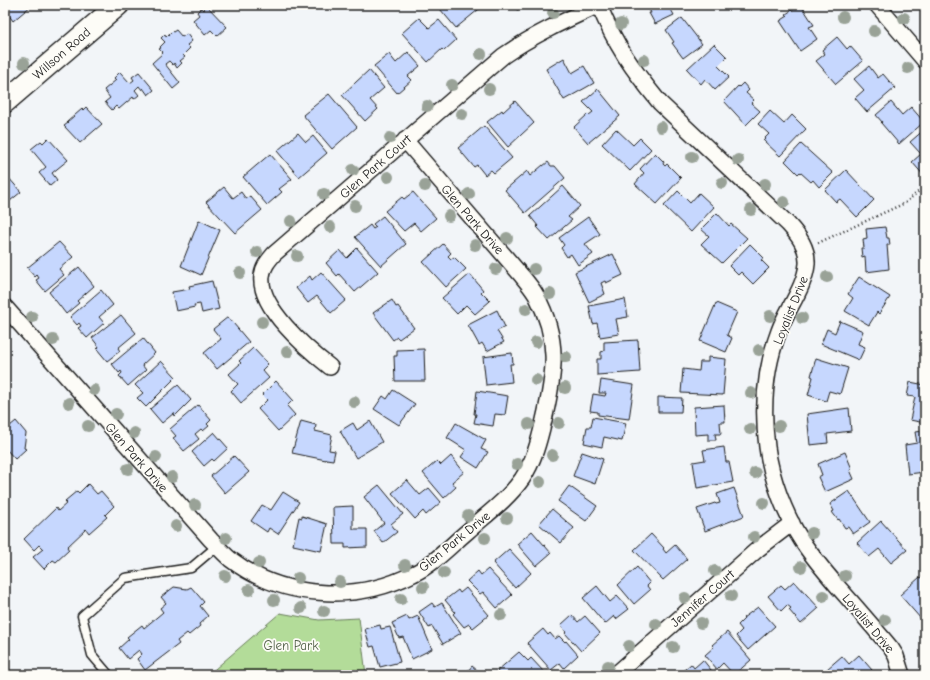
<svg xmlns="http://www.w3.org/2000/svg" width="930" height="680" font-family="'Comic Neue',sans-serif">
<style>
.green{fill:#b3dc99;stroke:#687c5a}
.building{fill:#c6d7fe;stroke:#1c1c1c}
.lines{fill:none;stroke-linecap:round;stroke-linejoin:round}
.lane-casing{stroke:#1c1c1c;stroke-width:11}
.street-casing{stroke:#1c1c1c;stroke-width:18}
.secondary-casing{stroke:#1c1c1c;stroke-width:24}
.path{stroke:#1c1c1c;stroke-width:2.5;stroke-dasharray:1 3;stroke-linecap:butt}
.lane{stroke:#fdfcf7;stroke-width:8}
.street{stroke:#fdfcf7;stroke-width:15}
.secondary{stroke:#fdfcf7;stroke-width:21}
.tree{fill:#99a297}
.labels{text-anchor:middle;stroke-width:3.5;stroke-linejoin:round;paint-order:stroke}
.street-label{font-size:13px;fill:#1c1c1c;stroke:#fdfcf7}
.park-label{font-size:13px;fill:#515f48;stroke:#fdfcf7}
</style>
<rect width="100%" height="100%" fill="#f2f5f8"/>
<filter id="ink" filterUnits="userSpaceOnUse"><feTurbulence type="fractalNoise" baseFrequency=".025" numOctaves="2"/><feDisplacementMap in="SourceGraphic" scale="8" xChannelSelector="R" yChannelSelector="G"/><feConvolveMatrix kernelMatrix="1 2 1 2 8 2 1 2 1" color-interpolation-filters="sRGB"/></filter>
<g filter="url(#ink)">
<path class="green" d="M280,613l39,7 40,-2 7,57h-158z"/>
<path class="building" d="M5,5h27l-19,16 -8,-11z
M444,5h40l-28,23 -16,-19z
M514,5h15l-12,5z
M645,5h26l-2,1 5,9 -19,9 -6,-11h2l-3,-6h-1z
M800,5h1l13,20 -5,2 8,12 -17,12 -20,-30 8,-5 -2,-2z
M207,6l20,21 -10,9 -6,-6 -6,5 -12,-15 6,-5 -2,-3 4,-4 2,2z
M419,18l10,10 10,-8 17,20 -12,11 -2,-2 -14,13 -26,-29z
M682,18l20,26 -19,14 -11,-15 2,-1 -8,-12z
M176,30l6,7 5,-3 5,7 -5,4 3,3 -7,7 2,2 -5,4 2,2 -5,5 -3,-5 -1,2 -4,-4 -4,3 15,19 -7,6 -21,-26 11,-10 -4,-4 2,-1 -1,-1 5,-5 -4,-4 4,-4 1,3 6,-6 1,1z
M837,37l10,12 3,-3 13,15 -27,23 -20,-23 9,-7 -3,-4z
M714,44l13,13 -9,9 11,11 -14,13 -10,-11 -4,5 -14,-15z
M408,52l12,14 -12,10 4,4 -15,13 -23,-27 15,-12 7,9z
M564,58l8,15 12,-7 10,17 -30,17 -18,-31z
M869,66l9,12 5,-4 12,14 -28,24 -12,-14 9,-8 -10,-11z
M369,70l15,18 -14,12 8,9 -13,12 -23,-26z
M120,72l10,11 4,-3 -2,-3 7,-5 15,18 -6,5 -5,-7 -1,2 -3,-4 -4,4 4,5 -5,4 -1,-2 -14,12 -3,-3 -4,4 -7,-8 5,-4 -6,-8 12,-10 -2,-2z
M743,83l6,7 -3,3 8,7 -3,3 9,8 -14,14 -22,-24 14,-15 1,1z
M598,89l22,27 -32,27 -14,-16 14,-13 1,1 4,-3 -10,-10z
M329,94l28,33 -25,22 -29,-34z
M515,101l19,22 -26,24 -21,-25 15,-12 1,2z
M891,102l11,13 9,-8 13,15 -25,22 -18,-21 1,-1 -6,-7z
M86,107l16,17 -22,19 -16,-17 4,-3 -1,-1 15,-13 1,1z
M770,111l14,13 8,-9 14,14 -26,27 -17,-16 6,-6 -11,-10z
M484,126l28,32 -18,15 -3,-3 -6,5 -8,-10 -3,2 -16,-19z
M616,129l17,16 7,-7 11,11 -21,22 -28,-27z
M925,129v48l-13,-15 9,-8 -11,-12z
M298,133l8,9 7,-6 14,17 -28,24 -22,-26z
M48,138l20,22 -16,13 5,7 -7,6 -11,-13 7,-6 -15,-18 10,-8 2,2z
M801,144l32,29 -14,14 -6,-7 -2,2 -11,-10 -2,2 -13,-13z
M655,153l9,9 -1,2 2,2 2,-2 14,14 -24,26 -22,-20 9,-11 -4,-4z
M270,154l22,25 -13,10 3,3 -15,13 -24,-28z
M548,162l3,4h4l10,12 -40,35 -20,-23 22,-19 3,5 13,-11v1z
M846,170l28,30 -17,17 -17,-18 -4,3 -11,-12z
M8,177l13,15 -16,13v-25z
M563,186l17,20 -12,11 4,3 -23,20 -12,-13 1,-1 -8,-10z
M224,187l9,11 8,-6 5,7 4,-3 12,14 -27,23 -29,-31z
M678,191l12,12 9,-10 15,14 -23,25 -27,-26z
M413,192l23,26 -15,13 -7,-8 -10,8 -19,-20 17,-14 2,2z
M717,213l12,13 2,-2 16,14 -25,25 -21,-19 8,-8 -8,-7z
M383,216l23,28 -25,22 -26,-29 15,-12 3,4 3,-2 -3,-3z
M588,217l12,17 -15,10 8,10 -15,11 -7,-11 -4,3 -6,-9 3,-3 -5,-7z
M199,220l21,10 -19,45 -20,-9z
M885,227l2,11h2l1,7h-3l2,24 -23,3 -1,-16 -3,1 -1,-9h3l-1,-9 4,-1 -1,-9z
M59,242l14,15 -14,12 5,6 -19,16 -9,-11 3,-2 -2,-3 -2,2 -8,-9z
M443,244l8,9 -3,3 3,3 3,-2 12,12 -20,18 -23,-25z
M750,244l14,14 -3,2 8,8 -16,16 -12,-12 -3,3 -9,-9z
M357,248l21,24 -23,20 -16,-18 -2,2 -11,-13 14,-13 7,8z
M613,254l10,21 -17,8 -1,-2 -4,2 4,11 -16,8 -14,-30z
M79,267l15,19 -17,15 2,2 -13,11 -17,-22z
M321,272l25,28 -15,13 -14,-17 -9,7 -12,-15 14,-12 2,4z
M470,274l13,16 -2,2 9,9 -15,13 -9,-9 -9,9 -15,-16z
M859,277l31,20 -11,17 -2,-2 -8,13 -24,-14 8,-13 -5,-4z
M212,281l7,28 -17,4 -2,-9 -6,1 1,2 -19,4 -4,-19 18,-3 -1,-3z
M101,290l12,15 -14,12 5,6 -17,15 -9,-10 3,-2 -2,-3 -2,2 -7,-8z
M625,299l3,18 -12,2 3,15 -19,3 -3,-14 -4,1 -4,-18z
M392,300l4,7 2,-1 16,22 -15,11 -2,-2 -4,3 -20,-27z
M716,303l21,9 -10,23 5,3 -6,14 -26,-11z
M497,310l8,17 -8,4 7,11 -17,9 -5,-8 -3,2 -11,-20z
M121,315l15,18 -18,15 2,3 -13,10 -10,-12 2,-2 -7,-9z
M228,317l21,25 -32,27 -13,-16 17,-14 -8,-10z
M840,321l23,10 -5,13 7,3 -6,13 -38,-16 6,-15 8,4z
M143,338l12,15 -13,12 4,5 -18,16 -9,-10 3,-3 -1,-2 -2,2 -7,-9z
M638,340l2,32 -43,3v-16h4v-7l3,-1v-9z
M253,348l15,16 -6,6 7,8 -28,25 -10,-12 7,-7 -9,-10 12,-11 -2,-2z
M424,349l1,32h-30l-1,-25h3v-6z
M925,350v11l-5,-5z
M512,353l1,11h-3l2,18 -26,3 -3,-28z
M708,357l18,2 -3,36 -42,-2 2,-24 16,2 1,-9h8z
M816,358l32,10 -8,26 -11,-3 -3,10 -18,-6 5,-18 -2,-1z
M161,361l15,16 -30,30 -9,-9 6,-5 -8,-8z
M601,380l33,5 -5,34 -31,-4v-3l-8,-1 3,-17 12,2 1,-3h-7z
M276,381l17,19 -6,6 8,9 -17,16 -20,-22 9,-9 -5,-5z
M910,382l15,3v38l-15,-3 5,-23 -8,-1z
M178,385l13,15 -16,16 -1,-3 -12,10 -12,-14z
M393,390l22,14 -16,21 -25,-16 9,-13 4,3z
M477,391l31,5 -3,19 -10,-1 -2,12 -19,-3 2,-9h-2z
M658,397l24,1 -1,14h-23z
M198,405l13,15 -4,4 2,2 -6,5 -2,-2 -6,5 4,5 -15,12 -11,-13 3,-2 -6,-7z
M724,405l1,17h-5l1,12h-6l1,6h-8v-6l-13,1 -1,-28z
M849,408l2,23 -24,3 1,9 -18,2 -3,-31z
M593,417l33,6 -4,18 -18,-4 -2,10 -18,-4 3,-16h4z
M5,421l5,5 6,-5 10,12 -2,15 2,1 -11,10 -10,-11z
M301,421l15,4 -1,6 17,4 -3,15 6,1 -2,9 -7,-1v1l-34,-7z
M370,421l12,21 -26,16 -16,-27 13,-8 4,7z
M456,423l30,17 -5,9 7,3 -10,16 -17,-11 5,-7 -19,-12z
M925,431v41l-17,2 -3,-29 12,-2 -2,-11z
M214,432l14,16 -14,13 -2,-2 -8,7 -12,-14z
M724,447l2,15h3l4,20 -36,6 -4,-26 12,-2 -2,-10z
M582,452l21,7 -8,25 -22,-8z
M845,452l7,17 -2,1 4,9 -29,13 -7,-15 4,-2 -4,-11z
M234,456l15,16 -24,21 -14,-17z
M451,456l13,16 -12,10 4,5 -12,11 -21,-25 14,-12 4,4z
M407,480l13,15 9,-7 12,14 -15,13 -3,-4 -8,8 -23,-26z
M88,484l9,10 4,-3 13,15 -9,9 2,2 -18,16 -3,-4 -19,18 2,3 -13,12 -3,-2 -9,9 -11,-12 10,-8 -4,-4 -5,5 -10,-11 32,-31 2,3 9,-8 -2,-2 12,-10 2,2z
M379,485l24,29 -12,10 6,8 -14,11 -9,-12 10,-8 -20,-26z
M569,486l28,20 -11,15 -28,-20z
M734,488l10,28 -39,15 -8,-22 18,-6 1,1 4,-1 -3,-9z
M849,491l21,31 -17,12 -5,-7 -3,1 -6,-9 -1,1 -6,-8 2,-1 -4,-7z
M283,492l16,10 -21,32 -9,-6 -2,4 -16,-11 11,-16 9,5z
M353,506v23h14v18l-22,1v-4h-11l-1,-37z
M552,509l22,19 -13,15 -22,-19z
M302,516l25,8 -6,27 -28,-6 6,-28 3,1z
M881,521l26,29 -16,13 -12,-14 -10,8 -12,-14z
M532,531l19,22 -15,13 -19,-22z
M651,534l13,14 -1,1 3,4 9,-8 12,14 -24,21 -29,-30z
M509,549l22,24 -16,15 -22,-25z
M637,567l13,16 -3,3 3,4 -16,14 -16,-19z
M488,569l24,26 -15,13 -14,-16 -3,2 -13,-13 11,-10 3,4z
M925,575v40l-4,4 -21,-24 20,-18 1,1z
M794,581l25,27 -18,16 -12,-14 2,-2 -4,-3 -6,6 -13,-15 13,-11 4,4z
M597,586l13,16 7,-6 12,13 -13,10 -2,-3 -9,8 -22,-26z
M174,587l13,2 4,-2 13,15 -4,4 8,10 -9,8 1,2 -11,9 -2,-2 -10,8 2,3 -34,26 -8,-11 5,-5 -3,-4 -11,9 -9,-11 10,-9 -2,-2 15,-12 2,3 19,-16 -3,-4 6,-5 -5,-6z
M466,588l23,27 -16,13 -4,-4 -5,3 -11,-13 2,-2 -10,-12 13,-10 2,3z
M432,603l3,4 7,-4 19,30 -18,11 -11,-18 -3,2 -10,-16z
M758,607l17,19 -27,24 -12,-14 6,-6 -4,-5 6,-6 -1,-1z
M572,615l6,7 7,-6 15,17 -19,18 -16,-18 1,-1 -5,-7z
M407,616l2,4 9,-4 14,33 -20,10 -9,-22 -4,1 -7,-15z
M380,625l1,4 9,-2 10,35 -20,5 -6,-21 -4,1 -5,-18z
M543,629l5,6 2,-2 5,6 4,-3 6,6 1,-1 12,14 -14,13 -4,-5 -9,7 -24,-27z
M727,632l24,28 -17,15 -11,-12 -6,6 -12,-14 9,-8 -2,-2z
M519,652l9,9 3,-3 13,14 -3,3h-40l-4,-4z
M859,655l13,15 -6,5h-34l-5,-6 15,-13 7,8z
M703,660l12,15h-37l13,-11 3,4z
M472,666l6,5 -3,4h-14l4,-5 2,2z"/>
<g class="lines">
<defs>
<path id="lane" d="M109,675l-17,-20 -10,-39 43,-38 66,-10 26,-22"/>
<path id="street" d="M599,5c16,40 34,65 61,98l128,121c11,12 20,24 19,40 -2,23 -20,45 -28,67 -14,37 -17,78 -12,116 4,31 18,68 35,94 11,17 24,32 37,47 18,20 35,40 52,60l5,8 6,19
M877,5l48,56
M5,307l206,233c6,6 12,13 19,19 52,40 126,44 183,15 21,-10 37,-28 55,-43 18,-16 39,-31 54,-52 12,-18 17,-38 22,-59 11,-47 16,-81 -8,-125 -4,-7 -10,-14 -15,-20l-116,-135
M330,367c-23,-18 -72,-60 -68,-91 1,-9 6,-15 12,-22l229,-198c30,-21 63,-36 96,-51
M615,675l143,-126 34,-26"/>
<path id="secondary" d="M5,102l113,-97"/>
</defs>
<use href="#lane" class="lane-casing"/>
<use href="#street" class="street-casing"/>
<use href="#secondary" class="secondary-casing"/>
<path class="path" d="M818,243l87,-40 20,-17"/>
<use href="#lane" class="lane"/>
<use href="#street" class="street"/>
<use href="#secondary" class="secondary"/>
</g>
<g class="tree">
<circle cx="553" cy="13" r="6"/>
<circle cx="843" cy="17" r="6"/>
<circle cx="904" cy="18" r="6"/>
<circle cx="621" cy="24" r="6"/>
<circle cx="874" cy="31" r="6"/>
<circle cx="481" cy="54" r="6"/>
<circle cx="644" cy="60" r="6"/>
<circle cx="24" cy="63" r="6"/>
<circle cx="908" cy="68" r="6"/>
<circle cx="452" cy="85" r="6"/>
<circle cx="489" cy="89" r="6"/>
<circle cx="427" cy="106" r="6"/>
<circle cx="462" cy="114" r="6"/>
<circle cx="661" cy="127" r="6"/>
<circle cx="390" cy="138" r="6"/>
<circle cx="692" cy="157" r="6"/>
<circle cx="738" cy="160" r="6"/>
<circle cx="353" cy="170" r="6"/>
<circle cx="388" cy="177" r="6"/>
<circle cx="722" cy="183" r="6"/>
<circle cx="765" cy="184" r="6"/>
<circle cx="425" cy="186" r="6"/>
<circle cx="324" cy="194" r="6"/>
<circle cx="469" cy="194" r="6"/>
<circle cx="784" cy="202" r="6"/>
<circle cx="355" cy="206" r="6"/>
<circle cx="751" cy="210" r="6"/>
<circle cx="449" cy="216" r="6"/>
<circle cx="291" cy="221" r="6"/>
<circle cx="330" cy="227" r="6"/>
<circle cx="507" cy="238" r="6"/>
<circle cx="475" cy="245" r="6"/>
<circle cx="257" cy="252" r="6"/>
<circle cx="297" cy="256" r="6"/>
<circle cx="496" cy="269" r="6"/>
<circle cx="534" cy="269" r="6"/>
<circle cx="240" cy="273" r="6"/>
<circle cx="827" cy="277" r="6"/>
<circle cx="550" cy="294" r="6"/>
<circle cx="526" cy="309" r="6"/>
<circle cx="770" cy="316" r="6"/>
<circle cx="32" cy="317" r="6"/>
<circle cx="802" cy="318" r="6"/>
<circle cx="262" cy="322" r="6"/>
<circle cx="53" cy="340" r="6"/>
<circle cx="536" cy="342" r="6"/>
<circle cx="759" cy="350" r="6"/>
<circle cx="287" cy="352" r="6"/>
<circle cx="566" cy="357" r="6"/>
<circle cx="536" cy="380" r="6"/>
<circle cx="565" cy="388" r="6"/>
<circle cx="94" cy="390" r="6"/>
<circle cx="751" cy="393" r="6"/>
<circle cx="354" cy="402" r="6"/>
<circle cx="69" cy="403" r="6"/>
<circle cx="116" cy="414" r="6"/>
<circle cx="559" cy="423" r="6"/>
<circle cx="529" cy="424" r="6"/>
<circle cx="88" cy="426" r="6"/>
<circle cx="779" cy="426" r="6"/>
<circle cx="750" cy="429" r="6"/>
<circle cx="134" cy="433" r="6"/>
<circle cx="552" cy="455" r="6"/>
<circle cx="156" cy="457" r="6"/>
<circle cx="517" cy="464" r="6"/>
<circle cx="128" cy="469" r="6"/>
<circle cx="755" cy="473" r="6"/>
<circle cx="172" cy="477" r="6"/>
<circle cx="540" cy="482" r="6"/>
<circle cx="764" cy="503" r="6"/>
<circle cx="195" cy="505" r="6"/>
<circle cx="468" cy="516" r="6"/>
<circle cx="507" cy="518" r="6"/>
<circle cx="176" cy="526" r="6"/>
<circle cx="812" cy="533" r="6"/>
<circle cx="754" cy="537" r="6"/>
<circle cx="226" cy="538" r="6"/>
<circle cx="485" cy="538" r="6"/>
<circle cx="259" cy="563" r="6"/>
<circle cx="405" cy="565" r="6"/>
<circle cx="801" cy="567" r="6"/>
<circle cx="715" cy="571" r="6"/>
<circle cx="444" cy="573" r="6"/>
<circle cx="225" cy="576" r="6"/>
<circle cx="845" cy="576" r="6"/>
<circle cx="298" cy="578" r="6"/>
<circle cx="340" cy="582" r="6"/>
<circle cx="423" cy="587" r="6"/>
<circle cx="249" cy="590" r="6"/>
<circle cx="731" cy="596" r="6"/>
<circle cx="823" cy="596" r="6"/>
<circle cx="685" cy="598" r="6"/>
<circle cx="401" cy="599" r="6"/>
<circle cx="274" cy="600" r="6"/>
<circle cx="301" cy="608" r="6"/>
<circle cx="324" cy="611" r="6"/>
<circle cx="501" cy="615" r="6"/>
<circle cx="885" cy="620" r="6"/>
<circle cx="701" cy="623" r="6"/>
<circle cx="656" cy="624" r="6"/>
<circle cx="629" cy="646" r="6"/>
<circle cx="673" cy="647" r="6"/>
<circle cx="608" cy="666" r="6"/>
</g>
</g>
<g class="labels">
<g class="street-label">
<text transform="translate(61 53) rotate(-41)" y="5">Willson Road</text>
<text transform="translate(375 166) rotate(-41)" y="5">Glen Park Court</text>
<text transform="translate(473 219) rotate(49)" y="5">Glen Park Drive</text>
<text transform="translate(790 310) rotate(-68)" y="5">Loyalist Drive</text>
<text transform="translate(137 457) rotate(49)" y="5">Glen Park Drive</text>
<text transform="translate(454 541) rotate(-39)" y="5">Glen Park Drive</text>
<text transform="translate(702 598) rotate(-41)" y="5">Jennifer Court</text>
<text transform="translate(869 623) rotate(50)" y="5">Loyalist Drive</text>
</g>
<g class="park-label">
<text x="291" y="650">Glen Park</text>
</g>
</g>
<rect width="930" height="680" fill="none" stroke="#fdfcf7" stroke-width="20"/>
<rect x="10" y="10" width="910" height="660" fill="none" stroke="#1c1c1c" stroke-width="1.5" filter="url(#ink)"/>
</svg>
